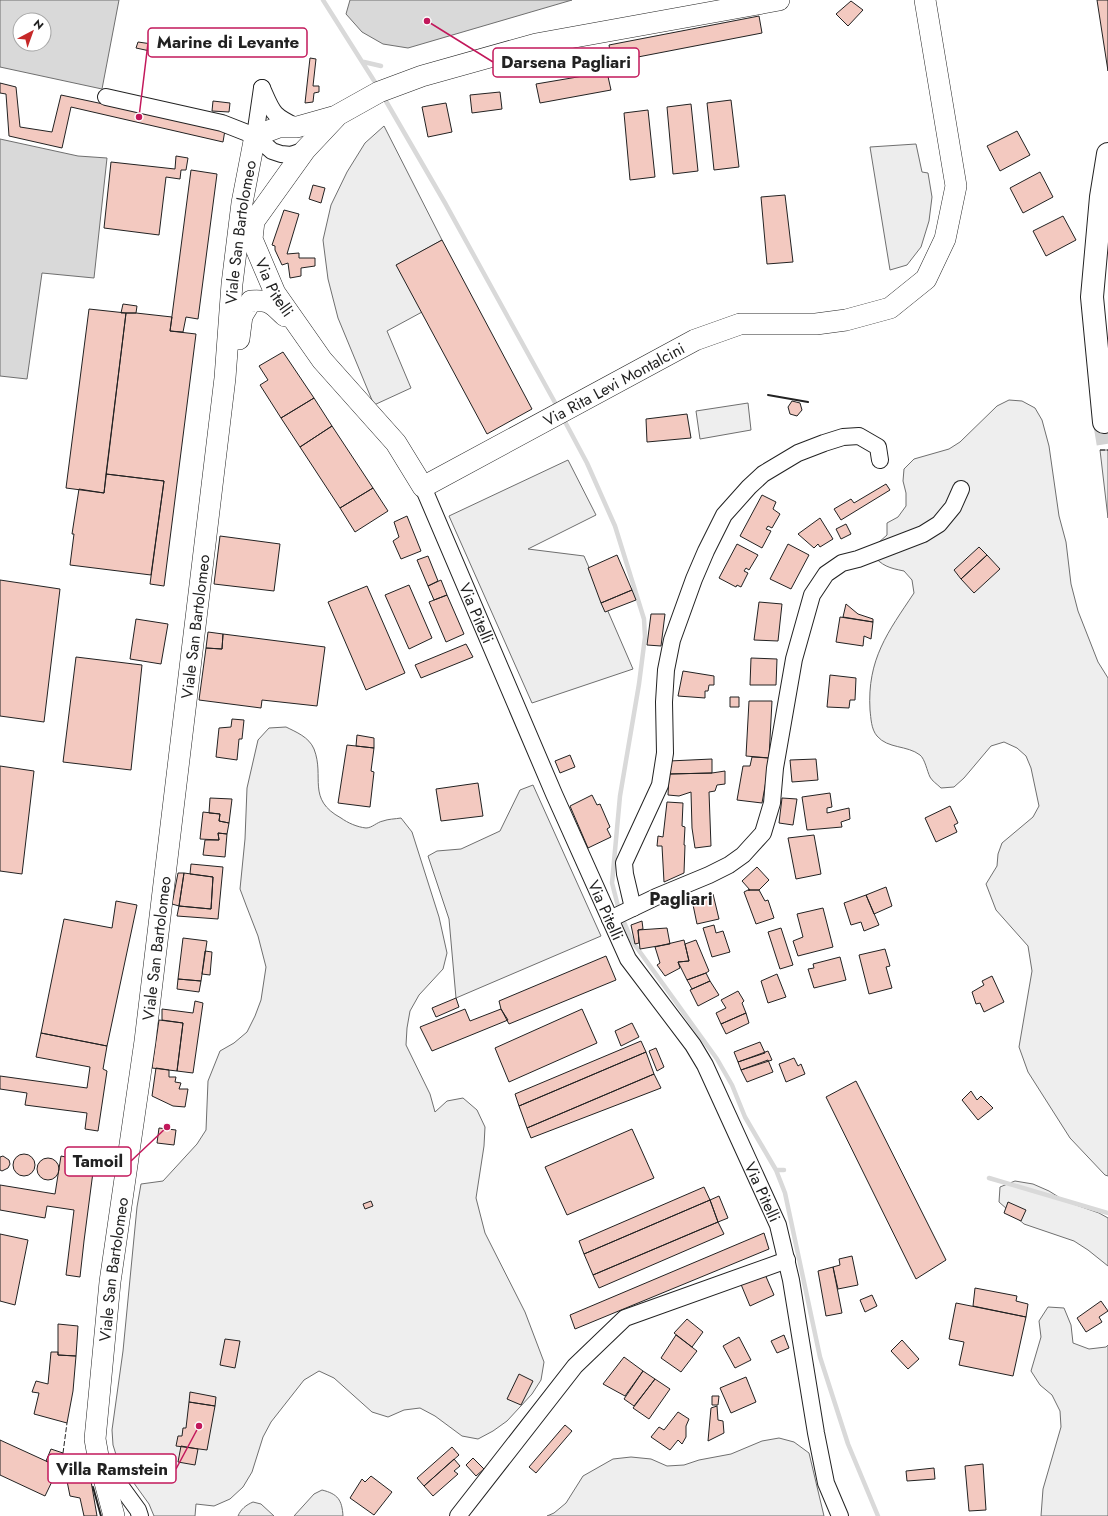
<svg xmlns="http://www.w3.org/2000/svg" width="1108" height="1516" font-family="Jost,sans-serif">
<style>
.green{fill:#eee;stroke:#6f6f6f}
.parking{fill:#ededed;stroke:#6f6f6f}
.water{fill:#d9d9d9;stroke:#6f6f6f;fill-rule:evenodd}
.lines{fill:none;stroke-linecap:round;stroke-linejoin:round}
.stream{stroke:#d9d9d9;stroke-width:4.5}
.building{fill:#f3c9c0;stroke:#222}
.highway-tunnel{stroke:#d3d3d3;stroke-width:22;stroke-dasharray:22 11;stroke-linecap:butt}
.minor-casing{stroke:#222;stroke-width:18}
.major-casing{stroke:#222;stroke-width:22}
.highway-casing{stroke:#222;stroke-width:24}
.minor{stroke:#fff;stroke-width:16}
.major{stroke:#fff;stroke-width:21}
.highway{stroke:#fff;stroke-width:22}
.fence{stroke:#222;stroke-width:1;stroke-dasharray:5 2;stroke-linecap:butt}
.wall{stroke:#222;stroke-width:2}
.labels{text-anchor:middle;stroke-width:3;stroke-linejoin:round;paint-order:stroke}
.street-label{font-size:16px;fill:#222;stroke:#fff}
.quarter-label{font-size:18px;font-weight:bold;fill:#222;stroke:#fff}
.leader{fill:none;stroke:#c2185b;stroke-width:1.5}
.callout-dot{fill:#c2185b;stroke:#fff;stroke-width:1.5}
.callout{fill:#fff;stroke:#c2185b;stroke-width:1.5}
.callout-label{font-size:17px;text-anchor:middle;font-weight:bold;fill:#222}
</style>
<rect width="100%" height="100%" fill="#fff"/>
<path class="green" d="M1009,400l13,1 13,7 7,12 7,26 10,70 7,26 5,42 7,27 20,51 10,16v498l-3,-1 -35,-37 -42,-66 -9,-25 13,-76 -4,-25 -32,-36 -10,-26 11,-18 1,-12 4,-11 31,-26 6,-11 -8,-38 -5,-12 -9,-8 -13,-6 -13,4 -27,32 -10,9 -13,1c-4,-4 -9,-7 -11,-11 -3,-6 -5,-18 -10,-22 -13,-10 -32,-6 -43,-19 -6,-7 -6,-18 -7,-26 -3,-51 18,-78 44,-117l-2,-13 -8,-9c-15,-3 -22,-5 -32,-17l6,-11 9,-8v-12l11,-6 8,-11v-13l-3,-12 1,-12 10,-10 35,-10 11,-7 37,-36z
M748,403l3,27 -51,9 -4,-28z
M286,727c10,5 23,10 28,22 11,28 -8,50 27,69 7,5 16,9 25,10 6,0 11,-6 17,-7 5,-2 12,-2 18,-3l11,14 27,85 8,36 -4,16 -24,26 -9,16 -3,17 -1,17 24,49 5,18 12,-11 16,-3 14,12 8,17 -1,19 -8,52 9,35 40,79 19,50 -3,18 -9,14 -25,27 -14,10 -15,8 -16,-3 -27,-20 -15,-8 -16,2 -16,7 -16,-5 -38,-34 -15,-7 -15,9 -33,42 -8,15 -11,35 -9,15 -13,12 -16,7 -18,-2 -1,12h-41l-5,-12 -31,-43 -5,-16 -1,-15 11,-79 14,-144 4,-23 22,-3 34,-37 9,-14 2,-49 12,-30 14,-8 13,-11 8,-16 6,-16 5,-33 -8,-31 -12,-31 -6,-16 5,-50 2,-51 11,-48 11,-12z
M1015,1181l18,3 16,7 16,10 34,12 9,5v48l-20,-16 -14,-9 -50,-17 -25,-22 1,-15z
M1048,1307l16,1 7,17 2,18 16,6 17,-2 2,-2v171h-67l2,-27 18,-62 -1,-16 -8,-16 -12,-10 -9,-14 10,-34 -2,-16z
M779,1438l15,4 15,11 15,63h-277l7,-3 12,-10 17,-27 30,-17 18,-2 20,2 16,7 17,-1 15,-5 32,-6 31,-13z
M322,1490c16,4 20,10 21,26h-49l20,-22z
M253,1502l8,2 13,12h-36c3,-7 8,-11 15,-14z"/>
<path class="parking" d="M384,126l58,114 -45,25 25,47 -35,19 24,57 -37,17 -36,-87 -10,-39 -5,-39 8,-35 16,-33 18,-29z
M916,144l6,28 6,1 4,24 -3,24 -8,26 -14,18 -17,5 -20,-123z
M1100,450h8v68z
M568,460l28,55 -68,34 56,7 49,113 -101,34 -83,-187z
M533,785l68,151 -145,62 -7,-79 -21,-63 9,-5 24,-2 39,-18 20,-41z"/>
<path class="water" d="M0,0h119l-17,89 -102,-22zM20,20h24v24h-24z
M350,0h222l-164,48 -25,-4 -21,-12 -16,-18z
M0,139l78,17 29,2 -13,120 -52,-5 -15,106 -27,-3z"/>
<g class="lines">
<path class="stream" d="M323,0l55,87
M364,62l17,4
M383,96l62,107 113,205
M563,418l24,45 28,63 29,93 1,18 -6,47 -19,112 -8,87 7,27 13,31 85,118 15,26 13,32 31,53 9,23 35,164 28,87 30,72
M776,1170h8
M989,1178l119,35"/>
</g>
<path class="building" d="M1097,0h11v71z
M851,1l12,9 -15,16 -12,-12z
M759,16l3,17 -150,29 -3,-17z
M138,42l14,2 -2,7 -14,-3z
M310,58l6,1 -3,27h6v6l-5,1 -1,9 -8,1z
M607,72l4,18 -71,13 -4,-19z
M0,83l16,4 4,40 32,5 9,-37 164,35 -2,12 -152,-35 -9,41 -53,-12 -3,-42 -6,-1z
M500,92l2,17 -30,4 -2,-18z
M731,100l8,67 -25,3 -7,-67z
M213,101l17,2 -1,9 -17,-1z
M446,103l6,29 -24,5 -6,-30z
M691,104l7,67 -25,3 -6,-67z
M648,110l7,67 -25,3 -6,-67z
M1017,131l13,24 -30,16 -13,-25z
M176,156l12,2 -2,12h-5l-1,9 -14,-2 -7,58 -55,-7 7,-66 64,7z
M191,170l26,4 -19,145 -12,-2 -3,15 -13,-1z
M1040,172l13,25 -30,16 -13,-25z
M313,185l12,3 -4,15 -12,-4z
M785,195l8,67 -26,2 -6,-67z
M284,210l15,4 -12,40 12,-1v5h16v8l-14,2v8l-11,2 -2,-15 -6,2 -7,-15v-4l-3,-1z
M1063,216l13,24 -30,16 -13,-25z
M442,240l90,169 -45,25 -91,-169z
M123,304l14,2 -1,7h-15z
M89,309l37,4 -22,180 -38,-5z
M126,313h10l36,4 -2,14 26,3 -32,252 -14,-2 14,-103 -58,-7z
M283,352l31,46 -33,20 -21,-33 8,-5 -9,-14z
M314,398l18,28 -32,21 -19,-29z
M792,401l8,2 2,7 -5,6 -7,-2 -2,-7z
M687,414l4,24 -44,4 -1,-23z
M332,426l41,62 -33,20 -40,-61z
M106,474l58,7 -13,94 -81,-10 4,-31h-2l7,-45 25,4z
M886,484l4,6 -49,30 -7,-11 17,-10 3,4z
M373,488l15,23 -33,21 -15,-24z
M762,495l14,7 -3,7 7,5 -8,14 -4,-2 -2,3 5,2 -9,17 -22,-12z
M407,516l14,35 -20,8 -8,-18 6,-4 -5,-15z
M820,518l13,21 -13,8 -2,-3 -4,4 -16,-14z
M846,524l5,10 -10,5 -5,-10z
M220,536l60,8 -6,47 -60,-7z
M737,544l21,11 -9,15 -3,-2 -2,3 4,2 -7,14 -4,-2 -1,2 -17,-9z
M788,544l21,11 -18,34 -21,-10z
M979,547l8,8 -26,24 -7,-9z
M617,555l15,35 -31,13 -13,-35z
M987,555l13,14 -26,24 -13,-14z
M428,556l10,25 -10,5 -11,-26z
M0,580l60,9 -16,133 -44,-6z
M441,580l6,15 -13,5 -6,-14z
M409,585l23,53 -23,11 -24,-54z
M367,586l38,87 -39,17 -38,-88z
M632,590l4,10 -31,12 -4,-9z
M447,595l17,39 -18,8 -17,-40z
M759,602l23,2 -4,37 -24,-1z
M846,604l12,10 15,5v3l-30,-5z
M651,614h14l-4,32 -14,-1z
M840,617l33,5 -2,17 -7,-3 -1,10 -27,-4z
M136,619l32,5 -7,40 -31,-5z
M208,632l15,2 -1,15 -16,-1z
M223,634l102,13 -8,59 -55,-6 -1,8 -62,-8 7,-52 16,1z
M466,644l7,13 -52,21 -6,-13z
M76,657l66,8 -11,105 -68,-8z
M751,658l26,1 -1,26h-26z
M683,671l31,5v9h-5l-1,6h-3v7l-27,-2z
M830,675l26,3 -1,22h-5l-1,8 -22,-1z
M730,697h9v10h-9z
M749,701h23l-3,57 -23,-2z
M232,719l12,1 -2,19h-3l-2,21 -21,-3 3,-29 12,-1z
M357,735l17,3v10l-18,-2z
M347,745l27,3 -3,23 3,1 -4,35 -32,-4z
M570,755l5,12 -15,6 -5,-12z
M752,757l17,1 -1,12 -6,33 -25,-3 6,-34h7z
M712,759v14l-43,1v-13z
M816,759l2,21 -26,2 -2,-22z
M0,766l34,5 -12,103 -22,-3z
M725,771v13l-8,1 -2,6 -6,1 2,54 -16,2 -3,-20 -1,-36 -12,4 -11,-1 1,-21 43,-1z
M478,783l5,33 -42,5 -5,-32z
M830,793l2,14 -5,1v5l22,-5 1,11 -9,3 1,5 -35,3 -5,-33z
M592,795l5,10 3,-1 10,23 -3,2 4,8 -23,11 -18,-42z
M210,798l22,1 -3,24 -10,-2 1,-7 -11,-1z
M782,798l15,1 -4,26 -14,-2z
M667,802l16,1 -1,23 3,1 -1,18h1l-1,28 -20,9 -2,-36h-5l1,-10 5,1z
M950,806l8,17 -4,2 3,7 -21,10 -11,-24z
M203,812l17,2 -1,7 10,2 -2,11 -9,-1 1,7 -19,-1z
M218,833l9,1 -2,23 -22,-2 2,-15h14z
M814,835l7,39 -25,5 -8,-41z
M191,864l32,3 -5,52 -41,-3 2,-10 32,3 2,-32 -23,-3z
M757,867l12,13 -10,10h-11h2l-8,-9z
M178,873h6l-5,33 -7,-2z
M184,873l29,4 -2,32 -32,-3z
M886,887l6,19 -18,8 -8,-19z
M748,890h11l6,11 3,-1 6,18 -18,6 -12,-32z
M713,894l6,25 -22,5 -5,-24z
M866,895l13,30 -15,6 -3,-9 -10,3 -7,-22z
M116,901l21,4 -30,141 -66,-13 23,-114 48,9z
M823,908l10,39 -35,9 -5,-15 10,-4 -6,-23z
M642,921l1,8 -5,1 1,13 -4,1 -4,-19z
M714,925l2,8 7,-2 7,21 -18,5 -9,-29z
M667,928l3,16 -30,5 -2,-19z
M781,928l12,37 -13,4 -12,-37z
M183,938l24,3 -6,40 -23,-2z
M684,940l5,21 -11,1 2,6 -15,8 -8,-11 3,-2 -5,-16z
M696,940l13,31 -3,2 -19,7 -9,-18 11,-1 -4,-17z
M885,949l5,17 -4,1 6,21 -23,6 -10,-39z
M205,951l7,1 -2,23 -8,-1z
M606,956l10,24 -107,44 -8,-15 -2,-8z
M840,957l6,23 -32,8 -6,-19 6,-1 -1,-4z
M706,973l4,8 -18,8 -5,-9z
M777,974l9,23 -18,6 -7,-22z
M992,976l12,26 -20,10 -4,-9 -4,1 -4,-12 12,-7 -2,-4z
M178,979l23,2 -2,11 -22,-3z
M710,981l9,14 -21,11 -8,-16z
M738,991l6,10 -2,2 4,10 -25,11 -5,-11 10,-5 -5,-8z
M456,998l3,9 -23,10 -4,-9z
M195,1001l8,2 -10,70 -16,-2 6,-48 -21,-3v-11l31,4z
M465,1009l5,12 31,-12 7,11 -76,31 -12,-24z
M582,1009l15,34 -88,39 -14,-34z
M746,1013l3,10 -23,11 -5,-10z
M159,1020l24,3 -6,48 -25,-3z
M632,1023l7,14 -18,9 -6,-15z
M41,1033l66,13 -4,23 4,2 -9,60 -13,-2 2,-16 -62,-8 2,-12 -27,-4v-13l87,12 3,-21 -54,-10z
M641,1041l5,11 -127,54 -4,-12z
M760,1042l5,11 -27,9 -4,-10z
M656,1048l8,19 -7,4 -8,-20z
M768,1051l4,9 -31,10 -3,-8z
M646,1052l8,22 -127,54 -8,-22z
M794,1058l4,8 3,-2 4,10 -19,8 -7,-18z
M768,1060l5,12 -26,10 -6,-12z
M156,1068l13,2v7h7l-1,5 6,1 -2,6h9l-3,18 -12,-1 -21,-10z
M654,1074l7,14 -130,50 -4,-10z
M856,1081l90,179 -30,19 -90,-182z
M971,1091l6,9 4,-4 12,12 -15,12 -16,-20z
M159,1128l17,2 -2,15 -17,-2z
M632,1129l22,49 -87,37 -22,-48z
M86,1148l10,1 -12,92 -4,36 -14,-2 8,-65 -27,-4 -2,12 -45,-8v-25l55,9 6,-38 23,5z
M13 1165a11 11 0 1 1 22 0a11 11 0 1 1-22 0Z
M3,1156l6,4 1,4 -2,4 -6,3 -2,-1v-13z
M37 1169a11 11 0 1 1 22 0a11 11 0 1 1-22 0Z
M704,1187l6,13 -126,54 -5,-13z
M719,1196l9,22 -10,4 -8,-22z
M710,1200l8,22 -125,53 -9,-21z
M371,1201l2,5 -8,3 -2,-5z
M1008,1202l18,8 -5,11 -17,-8z
M718,1222l6,12 -125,54 -6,-13z
M764,1233l5,16 -194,80 -5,-14z
M0,1234l28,6 -13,65 -15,-4z
M852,1256l6,29 -20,4 -5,-22 7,-2 -1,-6z
M833,1267l9,46 -16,3 -8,-45z
M764,1272l10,23 -24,11 -10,-24z
M975,1288l42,8 -1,5 12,3 -2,13 -53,-11z
M872,1295l5,11 -12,6 -5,-12z
M1101,1301l7,10 -9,6 3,5 -16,10 -9,-14z
M956,1303l70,14 -13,59 -54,-11 5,-23 -15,-3z
M687,1319l16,13 -11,15 -18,-14z
M58,1324l20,2 -2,30 -18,-1z
M676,1335l21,16 -16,21 -20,-14z
M784,1335l5,13 -12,5 -6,-12z
M739,1337l12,23 -16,8 -12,-22z
M225,1339l15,2 -5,27 -15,-3z
M902,1340l17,19 -11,10 -17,-18z
M51,1352h7v3l18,1 -3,35 -6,32 -33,-9 5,-21 -7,-1 4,-11 12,3z
M624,1357l19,14 -18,25 -22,-12z
M643,1371l12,8 -21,27 -10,-7z
M519,1374l14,7 -12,24 -14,-6z
M746,1377l10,25 -25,11 -11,-25z
M655,1379l15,10 -21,30 -16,-11z
M190,1392l26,5 -1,9 -26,-4z
M712,1396h7l-1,9h-6z
M189,1402l26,4 -8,44 -31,-4 2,-10h4l1,-8h3z
M717,1406l1,14 5,1 1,12 -16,8 3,-33z
M678,1412l11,7 -3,7v11l-4,7 -4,-4 -8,10 -19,-13 8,-10 5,3z
M565,1425l7,6 -36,42 -7,-6z
M0,1440l59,27 -14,29 -45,-21z
M181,1446l17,3 -3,16 -17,-3z
M452,1447l7,8 -35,31 -7,-8z
M51,1449l12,4 -4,14 -13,-6z
M473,1458l11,11 -8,7 -10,-11z
M454,1459l6,7 -6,5 4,3 -25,22 -9,-10z
M983,1464l3,46 -17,1 -4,-45z
M934,1468l1,11 -28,2 -1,-10z
M72,1471l19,10 6,35h-13l-4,-18 -10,-2 -3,-15z
M371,1476l21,16 -18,23 -24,-17 12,-19 3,3z"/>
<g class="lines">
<path class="highway-tunnel" d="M1104,422l4,24"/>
<defs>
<g id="minor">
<path d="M262,88c11,25 10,27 35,39"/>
<path d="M106,97l116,26 33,13 17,15 9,3 10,1 14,-5"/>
<path d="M255,136l7,-48"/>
<path id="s1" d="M423,487l131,307 74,165 65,86 12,20 73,160 13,55 25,153 10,50 14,33"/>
<path d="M633,908l-8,-34 -1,-11 36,-78 5,-32 -1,-51 2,-32 6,-30 22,-61 12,-28 18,-36 25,-28 14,-13 35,-21 26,-10 19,-6 16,-1 19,11 2,13"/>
<path d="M610,919l46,-22 53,-22 20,-10 14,-10 20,-22 9,-30 3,-35 19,-109 18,-64 14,-21 16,-11 16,-4 65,-25 16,-10 14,-17 8,-18"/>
<path d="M103,1462l35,48 2,6"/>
<path d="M458,1516l117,-150 50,-48 162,-58"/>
</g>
<g id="major">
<path id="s2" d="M336,117l-31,33 -51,71 -2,18 23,54 47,67 74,83 27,44 272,-147 45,-16h76l30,-4 44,-12 36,-29 19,-40 11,-53 -31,-186"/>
<path d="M239,339l3,-23 9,-15c20,-1 20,2 34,15"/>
<path id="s3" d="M114,1516l-16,-60 -3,-17 15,-157 35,-241 80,-663 7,-94 10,-81 13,-67 24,-9h18l39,-11 43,-24 43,-16 114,-32 243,-44"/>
</g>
<path id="highway" d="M1104,422l-12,-125 9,-100 7,-43"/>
</defs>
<use href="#minor" class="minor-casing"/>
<use href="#major" class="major-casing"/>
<use href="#highway" class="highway-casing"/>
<use href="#minor" class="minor"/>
<use href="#major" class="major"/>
<use href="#highway" class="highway"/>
<path class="fence" d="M1100,450h8
M63,1453l4,-30"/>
<path class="wall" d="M768,395l40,7
M59,1467l15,6
M93,1487l8,29"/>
</g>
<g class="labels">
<g class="street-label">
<text dy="6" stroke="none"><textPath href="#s3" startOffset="1295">Viale San Bartolomeo</textPath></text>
<text dy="6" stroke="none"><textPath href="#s2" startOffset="204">Via Pitelli</textPath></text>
<text dy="6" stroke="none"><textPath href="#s2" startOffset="671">Via Rita Levi Montalcini</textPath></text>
<text dy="6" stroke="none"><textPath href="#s1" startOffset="137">Via Pitelli</textPath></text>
<text dy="6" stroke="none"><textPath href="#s3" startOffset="898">Viale San Bartolomeo</textPath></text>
<text dy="6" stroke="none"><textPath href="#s1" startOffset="461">Via Pitelli</textPath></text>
<text dy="6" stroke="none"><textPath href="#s3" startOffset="574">Viale San Bartolomeo</textPath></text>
<text dy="6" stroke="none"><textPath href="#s1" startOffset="785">Via Pitelli</textPath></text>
<text dy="6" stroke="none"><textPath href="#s3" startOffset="250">Viale San Bartolomeo</textPath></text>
</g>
<g class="quarter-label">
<text x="681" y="905">Pagliari</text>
</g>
</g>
<path class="leader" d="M139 117L148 43M427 21L493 62M167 1127L131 1161M199 1426L176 1469"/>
<g class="callout-dot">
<circle cx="139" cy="117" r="4"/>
<circle cx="427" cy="21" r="4"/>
<circle cx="167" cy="1127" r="4"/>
<circle cx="199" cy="1426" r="4"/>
</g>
<g class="callout">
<rect x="148" y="28" width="159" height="29" rx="4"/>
<rect x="493" y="48" width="146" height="29" rx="4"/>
<rect x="65" y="1147" width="66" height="29" rx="4"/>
<rect x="48" y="1454" width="128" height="29" rx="4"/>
</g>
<g class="callout-label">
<text x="228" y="48">Marine di Levante</text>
<text x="566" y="68">Darsena Pagliari</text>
<text x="98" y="1167">Tamoil</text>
<text x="112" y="1475">Villa Ramstein</text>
</g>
<g transform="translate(32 32) rotate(41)"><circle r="19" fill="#ffffff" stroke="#a7a7a7"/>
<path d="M0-3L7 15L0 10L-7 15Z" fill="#c62828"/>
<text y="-6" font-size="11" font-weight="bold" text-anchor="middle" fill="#222222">N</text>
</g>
</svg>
